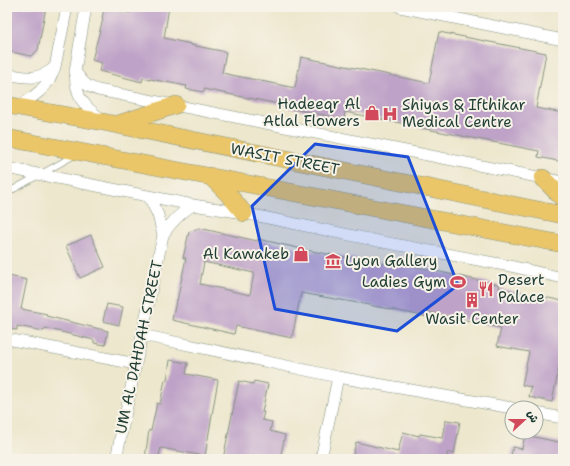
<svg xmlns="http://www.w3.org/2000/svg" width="570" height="466" font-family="'Shantell Sans','Playpen Sans Arabic',sans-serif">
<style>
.building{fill:#bea2c7;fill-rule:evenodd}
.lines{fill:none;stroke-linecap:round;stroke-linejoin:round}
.lane-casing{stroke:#869280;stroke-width:7}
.street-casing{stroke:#869280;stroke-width:12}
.primary-casing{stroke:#869280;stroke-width:18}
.lane{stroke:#fff;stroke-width:5.5}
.street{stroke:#fff;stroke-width:11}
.primary{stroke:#eac669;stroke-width:17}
.marked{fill:#1d4ed8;fill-opacity:0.2;stroke:#1d4ed8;stroke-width:3;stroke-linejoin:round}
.labels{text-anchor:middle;stroke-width:4;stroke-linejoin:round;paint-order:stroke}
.poi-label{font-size:15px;fill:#1f3d34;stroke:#f7f3e8;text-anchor:end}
.street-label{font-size:15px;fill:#1f3d34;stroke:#f7f3e8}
</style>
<rect width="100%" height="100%" fill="#f7f3e8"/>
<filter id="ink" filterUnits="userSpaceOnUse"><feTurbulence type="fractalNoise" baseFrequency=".025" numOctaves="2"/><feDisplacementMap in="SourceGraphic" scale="8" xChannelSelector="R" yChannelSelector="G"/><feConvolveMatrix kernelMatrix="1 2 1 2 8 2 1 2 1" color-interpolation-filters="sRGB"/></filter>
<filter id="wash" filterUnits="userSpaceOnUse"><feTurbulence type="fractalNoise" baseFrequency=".012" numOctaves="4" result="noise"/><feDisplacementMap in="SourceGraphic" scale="16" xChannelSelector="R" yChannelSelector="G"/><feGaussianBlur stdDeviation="0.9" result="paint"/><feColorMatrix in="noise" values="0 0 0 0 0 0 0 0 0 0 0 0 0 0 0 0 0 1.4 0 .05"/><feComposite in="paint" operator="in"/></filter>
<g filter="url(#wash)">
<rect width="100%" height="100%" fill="#ede7cd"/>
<g id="blocks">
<path class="building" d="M7,7h39l-8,43 -7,6 -24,-5z
M131,7h38l-5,31 27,6v1l35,7 -4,21 73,15 6,-31 128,26 10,-51 107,21 -10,55 27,5v49l-25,-5 1,-6 -118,-23v-1l-76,-15 -1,7 -56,-11 1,-2 -71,-14 -14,-3v3l-18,-3 1,-3 -37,-7v1l-7,-2 -1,4 -43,-11 3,-8 -10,-3 11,-41h-1l2,-11 26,5z
M199,228l58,13 1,-2 53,12 73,13 1,-4 115,25 -1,3 64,13v36l-4,20h2l-9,45 -23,-5 2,-10 -9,-2 7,-33 -32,-6 4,-18 -72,-16 -1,5 -64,-13 -63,-11 -9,45 -56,-12 -2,8 -62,-14 4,-19h1l9,-43h-3l6,-26zM204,262l50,11 -4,22 -50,-11z
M91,235l14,32 -25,11 -14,-32z
M9,276l18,4 -6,29 26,5 -1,2 62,15 -3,14 -11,-2v-3l-49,-12 -1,3 -27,-5v4l-10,-1v-41z
M107,304l16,3 -4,18 -16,-4z
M170,360l18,3 -2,11 32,6 -13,76 -44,-8 -3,11h-13l4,-29 2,1 6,-28 3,1 5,-24h2z
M239,381l14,3 1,-3 14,3 -6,28h2l-2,8 10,2 -2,9 15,4 -5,24h-57z
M446,420l14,2 -6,32 -6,-2 -2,7h-94l4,-17 42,10 5,-20 16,4 1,-2 23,4z
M525,435l38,8v16h-53l3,-12 9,2z"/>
</g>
</g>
<g filter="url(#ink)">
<use href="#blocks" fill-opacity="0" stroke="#869280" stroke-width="1"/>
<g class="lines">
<defs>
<path id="lane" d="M7,192l7,-3 61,-34"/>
<path id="street" d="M86,7l-11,64 1,14 4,13 8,10 15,13
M400,7l163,33
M75,71c7,10 10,15 23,19l465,92
M7,74c19,4 32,7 48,-7
M17,107l13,-8 10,-8 9,-10 6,-14 12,-60
M7,168l186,37 51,8 139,29 127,24 53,12
M149,197l9,18 5,20
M142,335l196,42 174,31
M7,339l129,25
M536,413l27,5
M116,459l47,-224c8,-13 17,-22 30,-30
M321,459l17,-82"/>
<path id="primary" d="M7,105l96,17 460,93
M118,124l58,-19
M7,138l556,106
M210,176l18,18 16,19
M543,178l20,21"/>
</defs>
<use href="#lane" class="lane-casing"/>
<use href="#street" class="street-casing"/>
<use href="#primary" class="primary-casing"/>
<use href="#lane" class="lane"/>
<use href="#street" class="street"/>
<use href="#primary" class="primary"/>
</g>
</g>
<path class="marked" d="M315,144l93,13 50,128 -61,46 -122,-22 -23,-103z"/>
<defs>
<symbol id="shop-bare" viewBox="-9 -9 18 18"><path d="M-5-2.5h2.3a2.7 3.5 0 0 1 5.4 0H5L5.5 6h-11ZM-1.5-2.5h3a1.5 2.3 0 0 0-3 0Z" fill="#d1495b" stroke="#f7f3e8" stroke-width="2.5" paint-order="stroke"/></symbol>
<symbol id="hospital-bare" viewBox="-9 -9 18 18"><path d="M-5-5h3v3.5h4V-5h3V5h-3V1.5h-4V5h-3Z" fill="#d1495b" stroke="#f7f3e8" stroke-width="2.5" paint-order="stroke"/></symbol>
<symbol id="museum-bare" viewBox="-9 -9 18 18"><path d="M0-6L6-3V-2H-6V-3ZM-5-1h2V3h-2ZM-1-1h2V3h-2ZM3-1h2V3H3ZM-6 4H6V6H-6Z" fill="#d1495b" stroke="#f7f3e8" stroke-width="2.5" paint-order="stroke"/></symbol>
<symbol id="stadium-bare" viewBox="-9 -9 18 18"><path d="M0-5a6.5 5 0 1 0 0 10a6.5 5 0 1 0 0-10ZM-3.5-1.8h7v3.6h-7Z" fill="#d1495b" stroke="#f7f3e8" stroke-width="2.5" paint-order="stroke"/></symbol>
<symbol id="restaurant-bare" viewBox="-9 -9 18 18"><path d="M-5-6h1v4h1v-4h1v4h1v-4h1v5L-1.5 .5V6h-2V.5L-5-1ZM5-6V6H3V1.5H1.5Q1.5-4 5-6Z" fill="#d1495b" stroke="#f7f3e8" stroke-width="2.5" paint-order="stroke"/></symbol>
<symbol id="building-bare" viewBox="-9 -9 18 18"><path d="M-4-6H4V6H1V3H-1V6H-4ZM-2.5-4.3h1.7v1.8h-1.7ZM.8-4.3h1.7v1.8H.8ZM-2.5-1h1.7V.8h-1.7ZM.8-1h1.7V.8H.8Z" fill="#d1495b" stroke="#f7f3e8" stroke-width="2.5" paint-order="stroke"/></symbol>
</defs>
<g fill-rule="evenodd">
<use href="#shop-bare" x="361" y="102" width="22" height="22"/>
<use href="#hospital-bare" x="379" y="103" width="22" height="22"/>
<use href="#shop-bare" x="290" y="243" width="22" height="22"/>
<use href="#museum-bare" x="322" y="250" width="22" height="22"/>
<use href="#stadium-bare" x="447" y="271" width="22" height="22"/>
<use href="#restaurant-bare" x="475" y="278" width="22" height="22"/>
<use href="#building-bare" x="461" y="289" width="22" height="22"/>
</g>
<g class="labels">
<g class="poi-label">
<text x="360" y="109">Hadeeqr Al<tspan x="360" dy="17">Atlal Flowers</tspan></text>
<text x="402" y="110" text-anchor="start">Shiyas &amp; Ifthikar<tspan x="402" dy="17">Medical Centre</tspan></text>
<text x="289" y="259">Al Kawakeb</text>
<text x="345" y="266" text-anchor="start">Lyon Gallery</text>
<text x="498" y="285" text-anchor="start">Desert<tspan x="498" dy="17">Palace</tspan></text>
<text x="446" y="287">Ladies Gym</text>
<text x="472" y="324" text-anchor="middle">Wasit Center</text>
</g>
<g class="street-label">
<text transform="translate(285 159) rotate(11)" y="5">WASIT STREET</text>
<text transform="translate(139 347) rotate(-78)" y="5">UM AL DAHDAH STREET</text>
</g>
</g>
<rect width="570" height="466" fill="none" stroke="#f7f3e8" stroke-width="24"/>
<g transform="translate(524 420) rotate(68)"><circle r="19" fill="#f7f3e8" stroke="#a1aaa0"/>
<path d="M0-3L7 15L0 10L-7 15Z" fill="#d1495b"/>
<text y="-6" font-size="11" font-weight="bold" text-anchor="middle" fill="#1f3d34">ش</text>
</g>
</svg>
